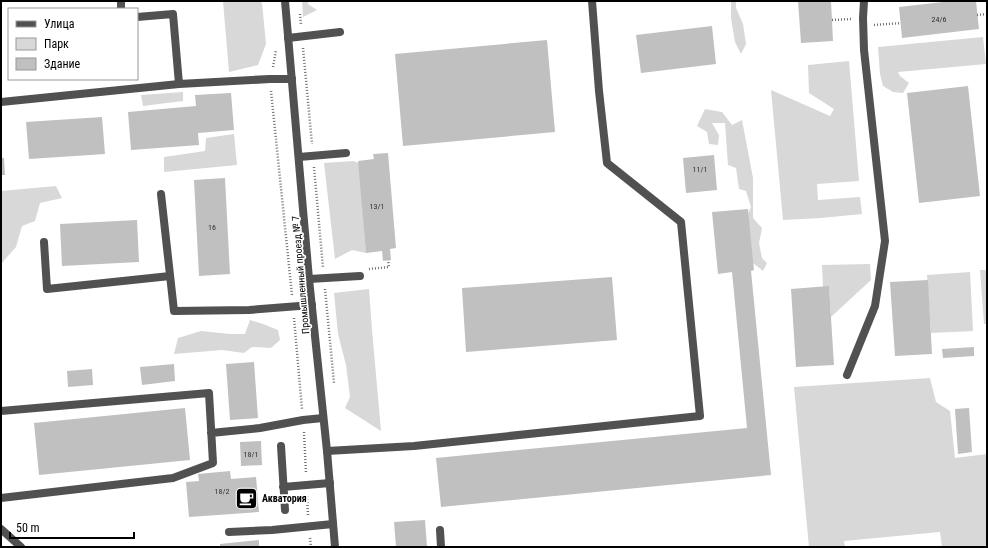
<svg xmlns="http://www.w3.org/2000/svg" width="988" height="548" font-family="'Roboto Condensed',sans-serif">
<style>
.green{fill:#d8d8d8}
.building{fill:#c0c0c0}
.lines{fill:none;stroke-linecap:round;stroke-linejoin:round}
.path{stroke:#737373;stroke-width:2.5;stroke-dasharray:1 2;stroke-linecap:butt}
.service{stroke:#515151;stroke-width:8}
.tertiary{stroke:#515151;stroke-width:8}
.labels{text-anchor:middle;stroke-width:3.5;stroke-linejoin:round;paint-order:stroke}
.number-label{font-size:8px;fill:#303030}
.street-label{font-size:10px;fill:#000;stroke:#fff}
.poi-label{font-size:10px;font-weight:bold;fill:#000;stroke:#fff;text-anchor:start}
</style>
<rect width="100%" height="100%" fill="#fff"/>
<path class="green" d="M223,1h36l3,2 4,41 -8,21 -29,7z
M302,1h6v3l9,6 -14,7z
M731,1h5v7l7,16 3,20 -5,10 -6,-12 -4,-24z
M983,37l3,27 -88,8 2,4 9,7 -6,10 -10,-1 -10,-6 -3,-12 -2,-27z
M849,61l10,120 -42,3 1,16 42,-3 2,17 -41,4 -38,2 -12,-130 59,26 4,-7 -25,-16 -1,-28z
M183,92v9l-40,5 -2,-11z
M705,109l17,3 10,13 10,-5 11,58v40l9,10 -3,15 3,15 5,5 -4,8 -10,-8 -5,-49 3,-7 -5,-16 -7,-2 -3,-21 -8,-3 -3,-42h-13l7,12 -1,10 -9,-1 -2,-12 -10,-6z
M234,134l3,31 -73,7v-15l41,-6 1,-13z
M353,161l6,2 7,90 -14,-3 -17,9 -11,-96z
M56,186l6,12 -22,5 -5,18 -13,5 -6,21 -15,17v-73z
M870,264l1,16 -40,37 -2,-30h-6l-1,-22z
M980,270h7v54h-3z
M970,272l3,59 -42,2 -4,-58z
M369,289l3,41 9,101 -36,-23 5,-11 -4,-32 -8,-31 -4,-41z
M250,320l13,4 15,6 2,10 -9,8 -19,-1 -8,6 -22,-3 -48,4 4,-16 23,-7 29,3h15z
M930,378l6,24 14,9 5,47 32,-4v93h-45l-2,-15 -96,9 1,6h-36l-15,-160z"/>
<path class="building" d="M798,1h33l2,40 -32,2z
M952,1h24l3,28 -77,9 -3,-31z
M712,26l4,38 -75,9 -5,-38z
M547,40l8,92 -152,14 -8,-92z
M968,86l12,110 -61,7 -12,-110z
M231,93l3,37 -36,3 1,12 -68,5 -3,-38 68,-6 -1,-11z
M102,117l3,37 -76,5 -3,-37z
M388,153l8,95 -6,1 1,11 -8,1 -1,-10 -16,2 -8,-92 16,-2 -1,-5z
M714,155l3,35 -31,3 -3,-35z
M1,158h3l1,17h-4z
M225,178l5,96 -31,2 -5,-96z
M748,209l6,61 -3,1 20,204 -330,32 -5,-49 311,-30 -15,-156 -14,2 -6,-62z
M137,220l2,42 -77,4 -2,-42z
M612,277l5,63 -151,12 -4,-64z
M928,280l4,74 -37,2 -5,-74z
M829,286l5,79 -38,2 -5,-78z
M974,347v9l-31,2 -1,-9z
M254,362l4,56 -28,2 -4,-56z
M174,364l1,17 -33,4 -2,-18z
M92,369l1,16 -25,2 -1,-16z
M185,408l5,52 -151,15 -5,-52z
M969,408l3,44 -14,2 -3,-45z
M261,441l1,24 -21,1 -1,-24z
M230,471l1,8 25,-2 3,35 -70,5 -3,-35 13,-1 -1,-7z
M425,520l2,27h-31l-2,-25z
M259,540v7h-39v-3z"/>
<g class="lines">
<path class="path" d="M300,14l1,11
M977,15l10,-1
M832,20l19,-1
M874,25l27,-2
M303,48l9,96
M273,67l3,-17
M271,91l21,204
M314,167l9,101
M369,269l20,-2 -1,-7
M325,289l9,94
M294,318l8,91
M304,432l2,41
M307,496l1,19
M310,538l1,9"/>
<path class="service" d="M121,1v8
M137,17l36,-3 6,70
M288,38l52,-6
M1,102l178,-18 91,-5h22
M299,157l47,-4
M161,194l13,117 75,-1 63,-5
M44,242l3,47 123,-13
M309,279l51,-3
M847,375l28,-69 10,-65 -21,-191 -1,-32 1,-17
M1,411l208,-18 4,70 -40,15 -172,20
M211,433l49,-5 43,-8 20,-2
M281,446l4,64
M327,451l87,-5 286,-30 -19,-194 -74,-59 -8,-72 -7,-90
M283,487l47,-4
M1,529l20,18
M440,530l1,17
M229,532l43,-2 61,-6"/>
<path class="tertiary" d="M285,1l24,278 18,172 8,96"/>
</g>
<defs>
<symbol id="cafe-square" viewBox="-11 -11 22 22"><rect x="-9" y="-9" width="18" height="18" rx="4" fill="#000" stroke="#fff"/><path d="M-5.5-4.5H6V0H3Q3 3.5 0 3.5H-2.5Q-5.5 3.5-5.5 0ZM3-3.2v2h1.7v-2ZM-6 4.5H4V6H-6Z" fill="#fff"/></symbol>
</defs>
<g fill-rule="evenodd">
<use href="#cafe-square" x="234" y="486" width="25" height="25"/>
</g>
<g class="labels">
<g class="number-label">
<text x="939" y="22">24/6</text>
<text x="700" y="172">11/1</text>
<text x="377" y="209">13/1</text>
<text x="212" y="230">16</text>
<text x="251" y="457">18/1</text>
<text x="222" y="494">18/2</text>
</g>
<g class="street-label">
<text transform="translate(300 275) rotate(-95)" y="4">Промышленный проезд № 7</text>
</g>
<g class="poi-label">
<text x="262" y="502">Акватория</text>
</g>
</g>
<rect width="988" height="548" fill="none" stroke="#000000" stroke-width="4"/>
<rect x="8" y="8" width="130" height="72" fill="#ffffff" stroke="#999999"/>
<rect x="16" y="21" width="20" height="6" fill="#515151" stroke="#999999"/>
<text x="44" y="28" font-size="12" fill="#000000">Улица</text>
<rect x="16" y="38" width="20" height="12" fill="#d8d8d8" stroke="#999999"/>
<text x="44" y="48" font-size="12" fill="#000000">Парк</text>
<rect x="16" y="58" width="20" height="12" fill="#c0c0c0" stroke="#999999"/>
<text x="44" y="68" font-size="12" fill="#000000">Здание</text>
<path d="M10 532v6h124v-6" fill="none" stroke="#000000" stroke-width="2"/>
<text x="16" y="532" font-size="12" fill="#000000" stroke="#ffffff" stroke-width="3" paint-order="stroke">50 m</text>
</svg>
